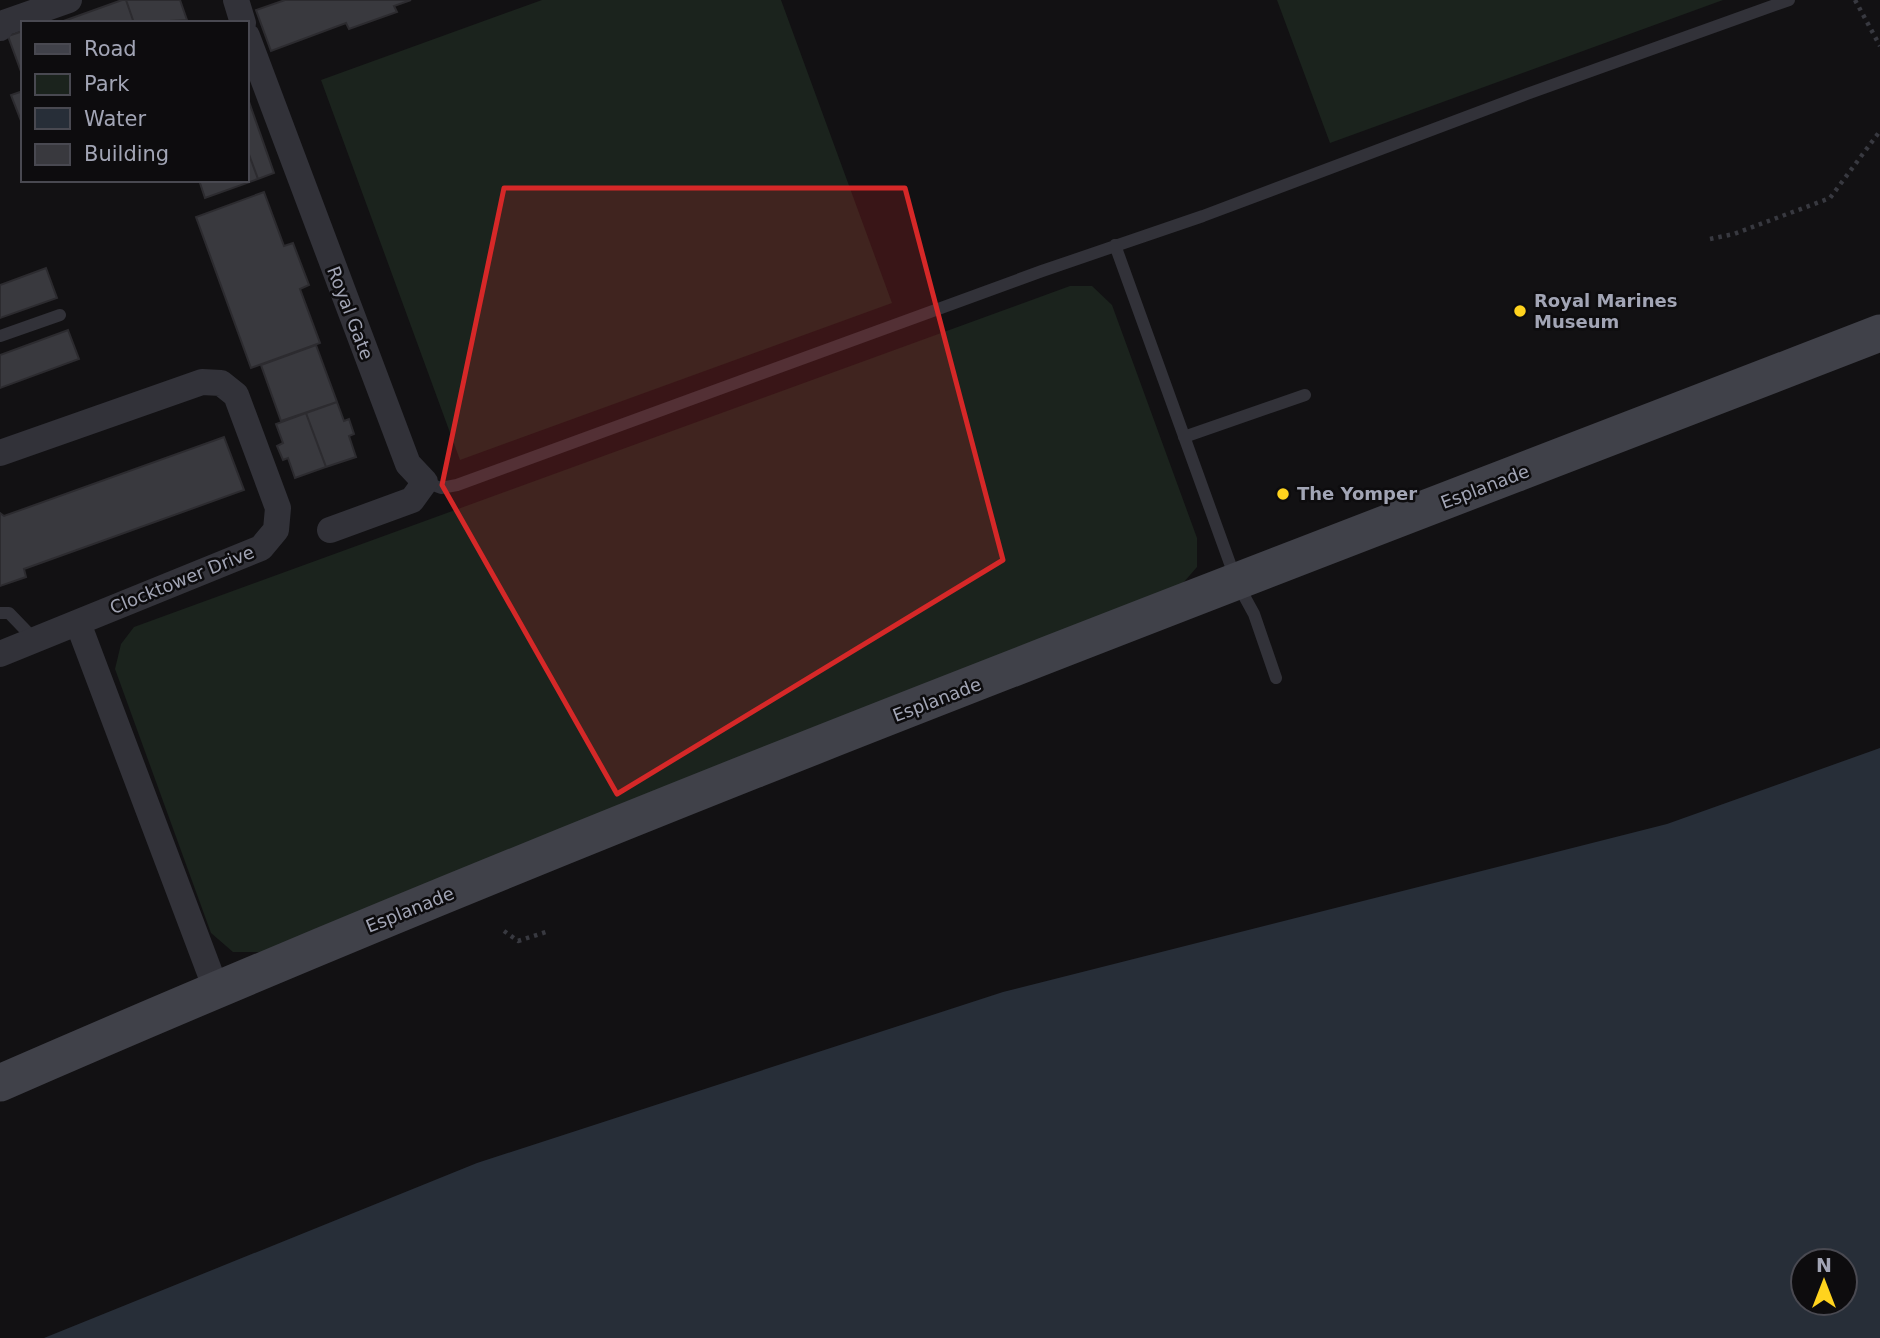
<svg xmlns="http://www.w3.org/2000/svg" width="1880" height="1338" font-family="'DejaVu Sans',sans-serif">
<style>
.green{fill:#1b231d}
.water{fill:#272e38;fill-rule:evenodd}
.building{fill:#39393e;stroke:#2c2b2f;stroke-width:2}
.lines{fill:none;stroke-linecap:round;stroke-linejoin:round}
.path{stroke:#383940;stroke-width:4.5;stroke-dasharray:3.5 5;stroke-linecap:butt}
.lane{stroke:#323239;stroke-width:12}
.street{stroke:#323239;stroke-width:26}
.secondary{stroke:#404149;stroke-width:37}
.marked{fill:#d62828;fill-opacity:0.2;stroke:#d62828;stroke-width:5;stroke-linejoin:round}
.poi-dot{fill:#ffd31e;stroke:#0d0c0e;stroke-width:2.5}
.labels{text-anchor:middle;stroke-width:5;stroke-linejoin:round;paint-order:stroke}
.poi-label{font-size:18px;font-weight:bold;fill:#a2a5b5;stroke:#0d0c0e;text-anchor:start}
.street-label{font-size:18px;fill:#a2a5b5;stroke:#0d0c0e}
</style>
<rect width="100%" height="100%" fill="#121113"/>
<path class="green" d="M542,0h239l111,303 -432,157 -139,-380z
M1277,0h446l-393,143z
M1070,286h22l20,19 85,233v29l-20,23 -913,362h-31l-22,-19 -96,-264 6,-25 13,-17z"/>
<path class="water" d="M1880,748v590h-1836l433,-175 526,-171 664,-168zM1803,1261h42v42h-42z"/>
<path class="building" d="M122,0h4l8,23h-76z
M126,0h54l7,20 -53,3z
M285,0h126l-17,6 3,6 -48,17 -3,-6 -75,28 -15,-41z
M23,31v46l-15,-41z
M23,91v35l-12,-31z
M247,96l27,77 -16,6 -11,-30z
M247,149l11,30 -53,19 -6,-18h48z
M264,192l20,54 9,-3 16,42 -9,4 20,54 -69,25 -55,-151z
M46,268l11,30 -57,20v-33z
M68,330l11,29 -79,29v-33z
M316,345l21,57 -56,19 -20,-56z
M337,402l7,19 5,-2 5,15 -5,2 7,21 -30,10 -20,-54z
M306,413l20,54 -31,11 -7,-20 -5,2 -6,-14 6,-3 -7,-19z
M224,437l20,53 -220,79 2,8 -26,9v-73l4,3z"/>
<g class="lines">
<path class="path" d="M1855,0l25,46
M1710,239l24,-5 96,-36 50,-67
M504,931l14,10 31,-10"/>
<path class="lane" d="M1115,245l122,338 17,31 22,64
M0,336l60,-21
M1184,437l121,-42
M425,482l16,6 16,-3 585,-214 161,-55 324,-122 262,-94
M0,613h9l26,27"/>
<path class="street" d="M236,0l7,23
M0,28l1,-4 68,-24
M247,36l161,428 17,18 -13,18 -82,30
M0,453l202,-71 19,1 15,12 42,113 -2,22 -15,18 -261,106
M78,623l138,366"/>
<path class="secondary" d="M0,1083c618,-270 1251,-506 1880,-750"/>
</g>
<path class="marked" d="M504,188h401l98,372 -386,234 -175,-309z"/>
<g class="poi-dot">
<circle cx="1520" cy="311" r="7"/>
<circle cx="1283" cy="494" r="7"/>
</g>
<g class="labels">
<g class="poi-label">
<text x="1534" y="307">Royal Marines<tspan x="1534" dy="21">Museum</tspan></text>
<text x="1297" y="500">The Yomper</text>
</g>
<g class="street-label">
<text transform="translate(350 313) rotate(69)" y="6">Royal Gate</text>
<text transform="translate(1485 487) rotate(-21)" y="6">Esplanade</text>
<text transform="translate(182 580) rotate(-22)" y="6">Clocktower Drive</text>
<text transform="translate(937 700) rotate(-21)" y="6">Esplanade</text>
<text transform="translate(410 910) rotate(-22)" y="6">Esplanade</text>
</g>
</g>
<rect x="21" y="21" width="228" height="161" fill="#0d0c0e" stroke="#494951" stroke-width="2"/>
<rect x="35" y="44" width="35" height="10" fill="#404149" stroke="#494951" stroke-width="2"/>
<text x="84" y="56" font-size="21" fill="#a2a5b5">Road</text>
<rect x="35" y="74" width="35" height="21" fill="#1b231d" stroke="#494951" stroke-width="2"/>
<text x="84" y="91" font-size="21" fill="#a2a5b5">Park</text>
<rect x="35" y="108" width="35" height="21" fill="#272e38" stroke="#494951" stroke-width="2"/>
<text x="84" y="126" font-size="21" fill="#a2a5b5">Water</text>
<rect x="35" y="144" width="35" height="21" fill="#39393e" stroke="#494951" stroke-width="2"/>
<text x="84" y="161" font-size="21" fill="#a2a5b5">Building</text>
<g transform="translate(1824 1282)"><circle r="33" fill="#0d0c0e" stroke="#494951" stroke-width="2"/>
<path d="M0-5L12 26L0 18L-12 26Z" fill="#ffd31e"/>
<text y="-10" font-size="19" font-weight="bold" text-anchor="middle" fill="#a2a5b5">N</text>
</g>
</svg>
